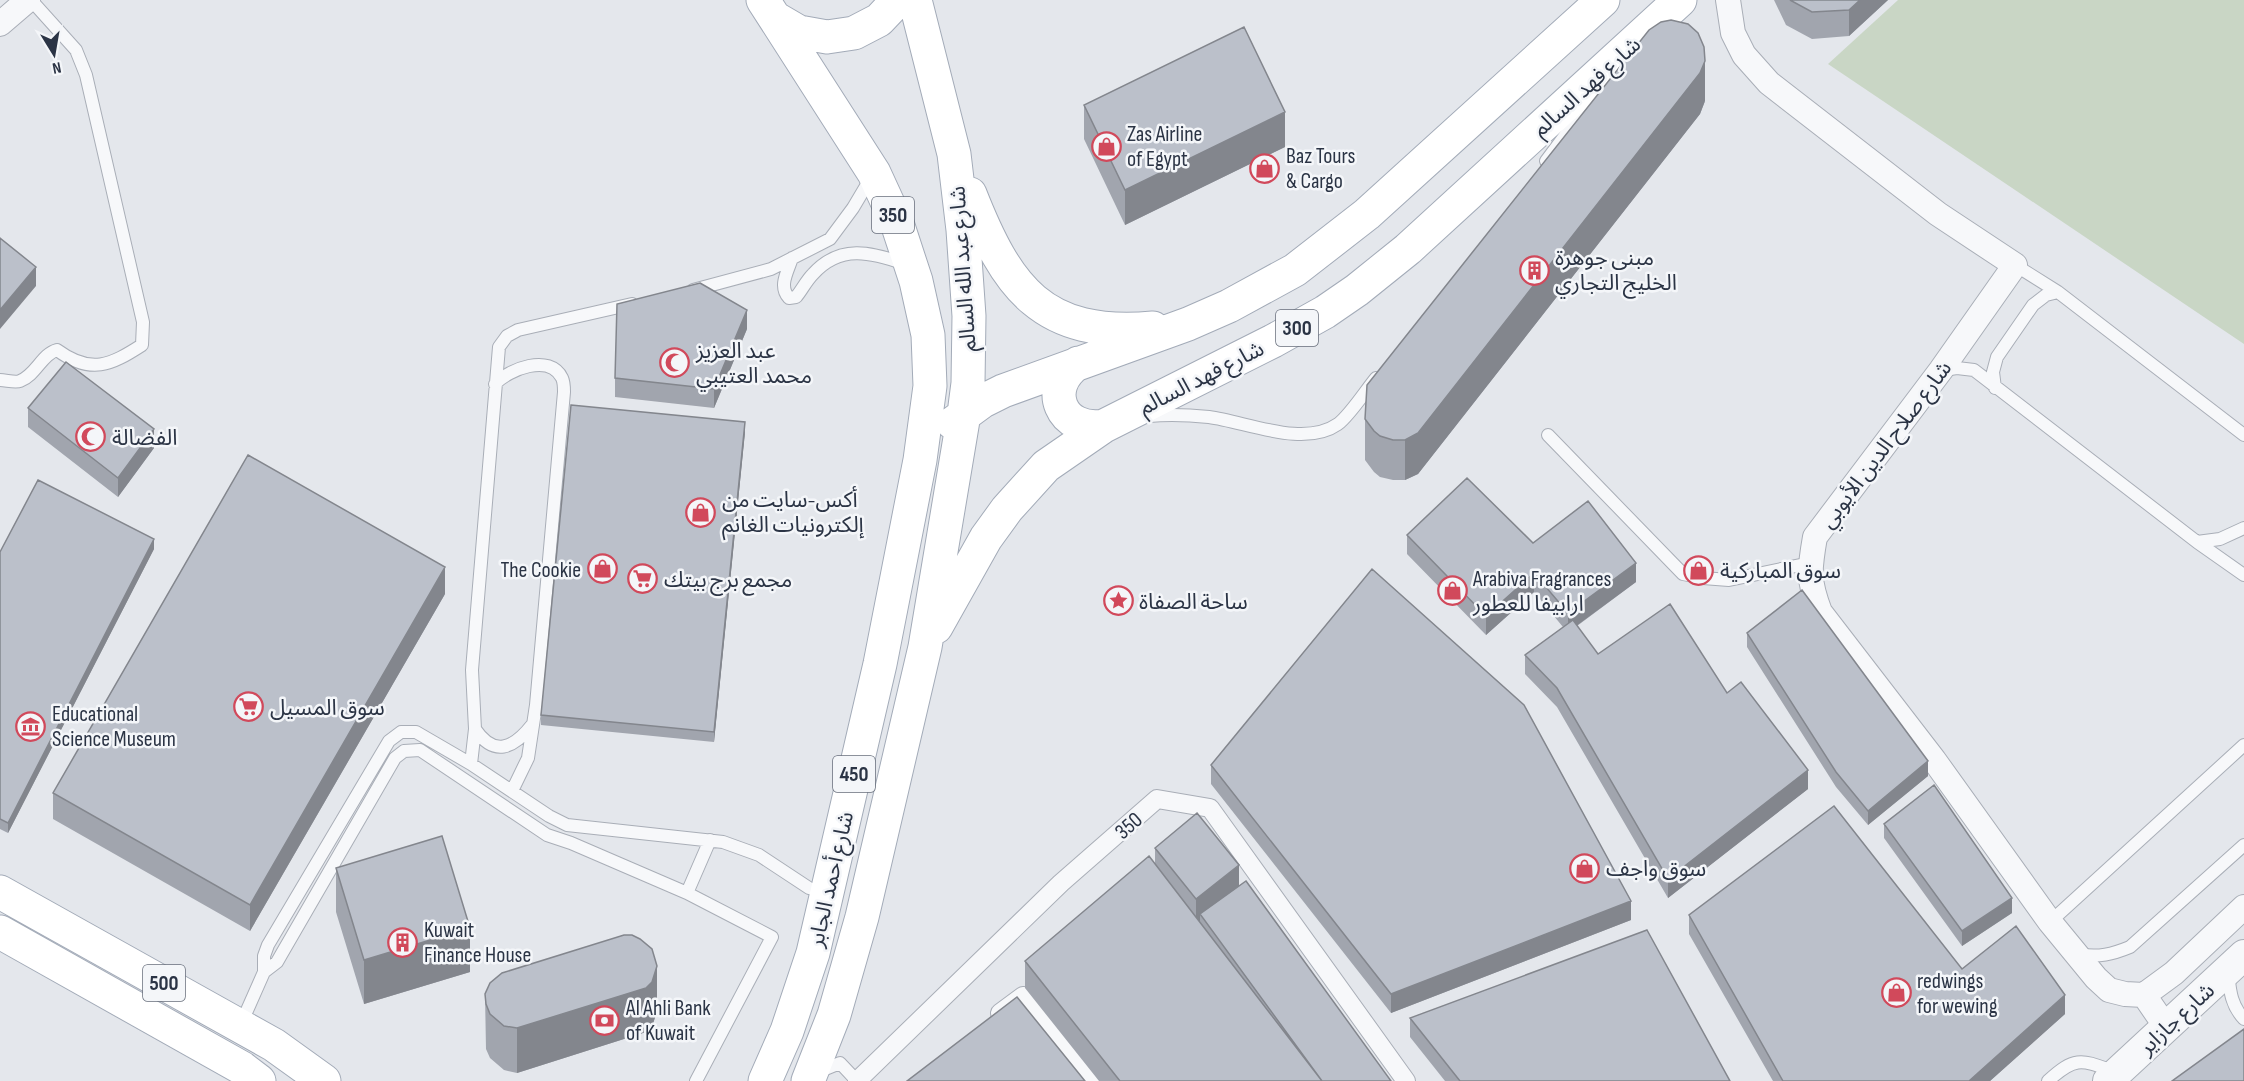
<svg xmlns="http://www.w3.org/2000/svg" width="2244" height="1081" font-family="'Sofia Sans Condensed','Noto Sans Arabic',sans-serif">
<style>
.green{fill:#c9d6c5}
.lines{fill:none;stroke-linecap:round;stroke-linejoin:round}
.service-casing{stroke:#a9aeb7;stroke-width:14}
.pedestrian-casing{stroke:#a9aeb7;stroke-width:20}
.minor-casing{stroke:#a9aeb7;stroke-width:26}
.tertiary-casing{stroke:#a9aeb7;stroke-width:32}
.primary-casing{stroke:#a3abb8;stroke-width:35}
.service{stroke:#f7f8fa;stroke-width:12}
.pedestrian{stroke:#f7f8fa;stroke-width:18}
.minor{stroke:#f7f8fa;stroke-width:24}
.tertiary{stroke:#f7f8fa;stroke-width:30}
.primary{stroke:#fff;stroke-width:33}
.wall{fill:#a1a5ae}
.shaded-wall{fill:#83868d}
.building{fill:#bbc0ca;stroke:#83868d;stroke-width:1.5}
.labels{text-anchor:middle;stroke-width:5;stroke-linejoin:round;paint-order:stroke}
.shield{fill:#f4f6f9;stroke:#676e7b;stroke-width:1.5}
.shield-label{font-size:21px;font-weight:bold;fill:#2b3445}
.street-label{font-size:22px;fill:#2b3445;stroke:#f4f6f9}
.poi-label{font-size:22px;fill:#2b3445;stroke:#f4f6f9;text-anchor:start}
</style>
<rect width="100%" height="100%" fill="#e4e7ec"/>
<path class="green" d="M1898,0h346v344l-416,-280z"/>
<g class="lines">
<defs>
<path id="service" d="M1546,161l47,-63
M792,258c-4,13 -14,28 -3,40l7,-1c6,-7 10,-16 17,-23 27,-30 58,-22 92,-10
M2015,265l43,27 186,143
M693,290l78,-21 59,-30 23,-31 19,-32
M1943,370l14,-2 17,2 223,172 47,33
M0,380c6,0 15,3 20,1 16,-6 22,-27 37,-31 34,25 54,15 85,-5l1,-23 -57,-247 -10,-25 -45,-50
M495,384c14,-15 55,-31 67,-6 2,4 2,10 2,14l-28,313 -8,53 -16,33
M1995,388l-2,-16 4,-15 36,-52 13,-10 12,-3
M1149,416c20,-2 41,-1 60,1 38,5 95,31 129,7 12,-9 28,-34 38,-46
M1548,435l135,139 20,4 26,2 81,-17
M2197,542l23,-3 24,-11
M475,729c19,28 38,20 57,-4
M471,764l4,-35 -3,-59 27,-323 8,-11 11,-6 114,-26
M2050,922l194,-177
M2079,954c19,4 34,0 51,-7l114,-102
M264,972l13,-10 4,-7 114,-197 9,-7 16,-1 127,85 24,8 116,50
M2228,973c2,18 3,32 16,46
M241,1024l23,-52v-16l4,-11 121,-204 12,-9h15l55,32 78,52 18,9 156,17 36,13 50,33 15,4
M818,1072l22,-9 17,18
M696,1081l76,-144 -85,-44 23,-53
M2048,1081c28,-26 34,-21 68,-9"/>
<path id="pedestrian" d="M1000,1013l23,-17 69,85
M857,1081l204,-198 96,-84 53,9 196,273"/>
<path id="minor" d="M1728,0l5,33 11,22 25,28 169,131 77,51 -74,105 -126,167c-6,34 -7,43 5,75l114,148 116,162 46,56 13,12 16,4 19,1 30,-22 70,-66
M0,24l28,-24
M2144,995l22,32"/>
<path id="tertiary" d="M2108,1081l136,-126"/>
<path id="primary" d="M763,0l111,173 23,50 19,58 12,54 2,51 -10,74 -40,204 -67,289 -26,78 -22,50
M775,18l24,14 28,5 27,-4 25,-13 19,-20
M970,194c37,94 72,144 183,134
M1078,363c-36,25 -17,70 26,63
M953,423l30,-22 20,-10 185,-67 41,-18 66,-36 72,-56 236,-214
M936,627l50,-89 21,-29 39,-43 58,-40 169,-85 52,-29 32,-22 51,-41 272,-249
M0,892l274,153 50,36
M0,932l242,136 17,13
M808,1081l26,-66 28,-98 63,-270 39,-233 4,-31 1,-67 -6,-86 -9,-76 -39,-154"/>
</defs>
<use href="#service" class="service-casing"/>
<use href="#pedestrian" class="pedestrian-casing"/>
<use href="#minor" class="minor-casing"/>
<use href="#tertiary" class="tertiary-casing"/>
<use href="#primary" class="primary-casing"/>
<use href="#service" class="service"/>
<use href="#pedestrian" class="pedestrian"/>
<use href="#minor" class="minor"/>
<use href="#tertiary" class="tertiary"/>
<use href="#primary" class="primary"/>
</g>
<path class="wall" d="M1774,0h114l-39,36 -37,3 -26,-14z
M1705,101l-5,13 -282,360 -13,6h-12l-13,-3 -6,-5 -9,-12v-41z
M1084,105l201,42 -160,78 -41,-86z
M747,329l-33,79 -99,-11v-19z
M28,408l126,40 -36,49 -90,-70z
M745,432l-31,310 -173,-17v-10z
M1407,535l126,8 103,39 -59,44 21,28 129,39 81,96 -140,109 -111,-191 -32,-33v-19l38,-28 -29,-35 -48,43 -79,-81z
M154,549l-146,284 -8,-4v-277z
M445,594l-195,337 -197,-112v-26z
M1747,633l181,143 -60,49 -32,-38 -89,-140z
M1211,765l420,155 -240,93 -180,-229z
M1884,824l128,89 -50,33 -78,-108z
M1155,848l84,38 152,195h-292l-74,-93v-27l130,-96z
M336,868l134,104 -106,32 -28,-92z
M1689,915l273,54 103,45 -75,67h-217l-84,-147z
M485,994l172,17 -5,16 -6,5 -129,41 -13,-3 -14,-12 -4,-9z
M1410,1018l320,63h-285l-35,-44z"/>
<path class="shaded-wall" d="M1860,0h28l-39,36v-26z
M1705,61v40l-5,13 -282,360 -13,6v-40z
M1285,112v35l-160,78v-35z
M36,267v19l-36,43v-19z
M747,310v19l-33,79v-19z
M745,422v10l-31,310v-10z
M154,429v19l-36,49v-19z
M154,539v10l-146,284v-10z
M1636,563v19l-68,50v-19z
M445,567v27l-195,337v-26z
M1534,573v19l-48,43v-19z
M1928,761v15l-60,49v-14z
M1808,770v19l-140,109v-19z
M1239,865v27l-39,22v9l-4,3v-27z
M2012,898v15l-50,33v-15z
M1631,901v19l-240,93v-19z
M470,928v44l-106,32v-44z
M657,966v45l-5,16 -6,5 -129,41v-45z
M2065,995v19l-75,67h-21z"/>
<path class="building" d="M1790,0h70l-11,10 -37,2z
M1671,20l17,4 10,9 6,14 1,14 -5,12 -282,360 -13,7h-12l-13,-4 -6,-5 -9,-12 2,-34 282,-355 12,-8z
M1244,27l41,85 -160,78 -41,-85z
M0,238l36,29 -36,43z
M700,283l47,27 -33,79 -99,-11 2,-74z
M66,362l88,67 -36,49 -90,-70z
M571,405l174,17 -31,310 -173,-17z
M248,455l197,112 -195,338 -197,-112z
M1467,478l66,65 55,-42 48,62 -68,50 -34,-40 -48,43 -79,-81z
M38,480l116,59 -146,284 -8,-4v-267z
M1372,569l152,136 107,196 -240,93 -180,-229z
M1802,590l126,171 -60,50 -32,-39 -89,-139z
M1670,604l57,89 14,-11 67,88 -140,109 -111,-191 -32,-33 48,-35 25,34z
M1934,785l78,113 -50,33 -78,-107z
M1834,806l128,163 54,-43 49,69 -96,86h-186l-94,-166z
M1197,813l42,52 -43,34 -41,-51z
M442,836l28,92 -106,32 -28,-92z
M1149,856l173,225h-202l-95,-120z
M1246,881l145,200h-69l-122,-167z
M1647,930l83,151h-270l-50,-63z
M624,935h8l8,4 12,10 5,17 -5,16 -6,6 -129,40 -13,-2 -14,-12 -4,-10 -1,-10 5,-11 12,-10z
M1017,997l68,84h-178z
M2244,1029v52h-72z"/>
<defs>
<symbol id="shop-ring" viewBox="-11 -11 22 22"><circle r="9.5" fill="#f4f6f9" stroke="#d1495b" stroke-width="1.5"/><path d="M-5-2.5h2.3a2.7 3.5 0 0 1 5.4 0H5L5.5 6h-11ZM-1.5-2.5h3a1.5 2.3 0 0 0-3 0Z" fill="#d1495b"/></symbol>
<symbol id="building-ring" viewBox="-11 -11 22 22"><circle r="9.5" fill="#f4f6f9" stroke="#d1495b" stroke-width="1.5"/><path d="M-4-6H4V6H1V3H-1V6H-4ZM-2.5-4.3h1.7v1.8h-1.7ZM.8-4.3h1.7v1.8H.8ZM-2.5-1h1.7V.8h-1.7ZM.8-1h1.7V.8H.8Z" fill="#d1495b"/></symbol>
<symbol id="mosque-ring" viewBox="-11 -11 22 22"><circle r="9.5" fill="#f4f6f9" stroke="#d1495b" stroke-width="1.5"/><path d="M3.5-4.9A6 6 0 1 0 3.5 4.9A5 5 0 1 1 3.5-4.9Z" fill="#d1495b"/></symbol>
<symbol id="supermarket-ring" viewBox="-11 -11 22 22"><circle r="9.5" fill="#f4f6f9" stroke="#d1495b" stroke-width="1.5"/><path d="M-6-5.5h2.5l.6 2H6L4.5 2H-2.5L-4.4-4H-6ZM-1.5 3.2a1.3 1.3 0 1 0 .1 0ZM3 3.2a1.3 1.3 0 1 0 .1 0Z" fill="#d1495b"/></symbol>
<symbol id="sight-ring" viewBox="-11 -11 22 22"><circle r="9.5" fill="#f4f6f9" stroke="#d1495b" stroke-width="1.5"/><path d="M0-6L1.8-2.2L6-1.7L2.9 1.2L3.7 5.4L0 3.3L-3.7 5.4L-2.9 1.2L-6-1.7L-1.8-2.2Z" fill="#d1495b"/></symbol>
<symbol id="museum-ring" viewBox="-11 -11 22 22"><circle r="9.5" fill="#f4f6f9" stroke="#d1495b" stroke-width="1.5"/><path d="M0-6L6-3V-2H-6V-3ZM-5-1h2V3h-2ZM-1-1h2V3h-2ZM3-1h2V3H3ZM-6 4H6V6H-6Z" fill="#d1495b"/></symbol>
<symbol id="bank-ring" viewBox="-11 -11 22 22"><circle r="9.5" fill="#f4f6f9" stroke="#d1495b" stroke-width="1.5"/><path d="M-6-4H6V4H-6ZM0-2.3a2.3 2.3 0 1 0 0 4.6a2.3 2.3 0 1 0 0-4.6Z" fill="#d1495b"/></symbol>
</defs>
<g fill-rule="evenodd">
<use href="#shop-ring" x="1090" y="130" width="33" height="33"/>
<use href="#shop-ring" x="1248" y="152" width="33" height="33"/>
<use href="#building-ring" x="1518" y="254" width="33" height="33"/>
<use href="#mosque-ring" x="658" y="346" width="33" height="33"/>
<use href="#mosque-ring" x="74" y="420" width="33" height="33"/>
<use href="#shop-ring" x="684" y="496" width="33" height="33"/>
<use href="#shop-ring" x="586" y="552" width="33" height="33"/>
<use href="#shop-ring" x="1682" y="554" width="33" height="33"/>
<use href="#supermarket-ring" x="626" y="562" width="33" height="33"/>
<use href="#shop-ring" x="1436" y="574" width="33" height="33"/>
<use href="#sight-ring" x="1102" y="584" width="33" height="33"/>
<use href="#supermarket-ring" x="232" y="690" width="33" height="33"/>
<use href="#museum-ring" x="14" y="710" width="33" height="33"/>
<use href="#shop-ring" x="1568" y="852" width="33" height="33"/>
<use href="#building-ring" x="386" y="926" width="33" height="33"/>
<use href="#shop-ring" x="1880" y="976" width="33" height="33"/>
<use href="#bank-ring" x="588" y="1004" width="33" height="33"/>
</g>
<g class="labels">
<g class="shield">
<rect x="872" y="197" width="42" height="36" rx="4.5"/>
<rect x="1276" y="310" width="42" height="36" rx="4.5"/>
<rect x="833" y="756" width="42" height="36" rx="4.5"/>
<rect x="143" y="965" width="42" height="36" rx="4.5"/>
</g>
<g class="shield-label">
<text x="893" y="222">350</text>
<text x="1297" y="335">300</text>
<text x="854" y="781">450</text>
<text x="164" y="990">500</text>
</g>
<g class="street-label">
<text transform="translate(1586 86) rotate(-42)" y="8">شارع فهد السالم</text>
<text transform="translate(962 269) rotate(-94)" y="8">شارع عبد الله السالم</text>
<text transform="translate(1201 377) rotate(-27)" y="8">شارع فهد السالم</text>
<text transform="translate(1885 444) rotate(-53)" y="8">شارع صلاح الدين الأيوبي</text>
<text transform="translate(1128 825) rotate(-41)" y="8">350</text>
<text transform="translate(830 879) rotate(-77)" y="8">شارع أحمد الجابر</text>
<text transform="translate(2176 1018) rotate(-43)" y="8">شارع جازاير</text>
</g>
<g class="poi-label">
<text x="1127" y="141">Zas Airline<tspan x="1127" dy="25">of Egypt</tspan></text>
<text x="1286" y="163">Baz Tours<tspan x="1286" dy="25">&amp; Cargo</tspan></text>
<text x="1555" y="265">مبنى جوهرة<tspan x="1555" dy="25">الخليج التجاري</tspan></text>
<text x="696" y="358">عبد العزيز<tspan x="696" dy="25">محمد العتيبي</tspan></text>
<text x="112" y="445">الفضالة</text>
<text x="722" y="507">أكس-سايت من<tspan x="722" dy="25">إلكترونيات الغانم</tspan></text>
<text x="581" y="577" text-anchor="end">The Cookie</text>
<text x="1720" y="578">سوق المباركية</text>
<text x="1473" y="586">Arabiva Fragrances<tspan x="1473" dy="25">ارابيفا للعطور</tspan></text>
<text x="664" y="587">مجمع برج بيتك</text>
<text x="1139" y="609">ساحة الصفاة</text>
<text x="270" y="715">سوق المسيل</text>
<text x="52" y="721">Educational<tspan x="52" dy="25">Science Museum</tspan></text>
<text x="1606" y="876">سوق واجف</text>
<text x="424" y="937">Kuwait<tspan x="424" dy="25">Finance House</tspan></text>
<text x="1917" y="988">redwings<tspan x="1917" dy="25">for wewing</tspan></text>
<text x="626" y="1015">Al Ahli Bank<tspan x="626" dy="25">of Kuwait</tspan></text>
</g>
</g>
<g transform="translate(54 54) rotate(169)" stroke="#f4f6f9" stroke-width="4.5" paint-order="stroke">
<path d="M0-4.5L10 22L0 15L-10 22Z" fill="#2b3445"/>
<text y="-9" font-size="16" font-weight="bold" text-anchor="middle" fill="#2b3445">N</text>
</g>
</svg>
